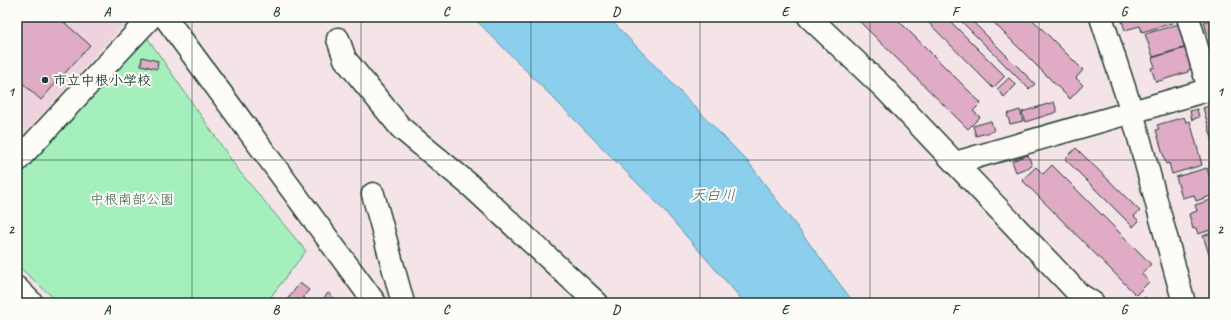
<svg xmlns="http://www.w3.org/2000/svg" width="1231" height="320" font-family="Caveat,'Klee One',sans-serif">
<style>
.built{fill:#eed3de}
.green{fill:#a5efbd;stroke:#629678}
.water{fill:#8bcfed;stroke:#6095a3}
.building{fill:#dfabc5;stroke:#1f3d34}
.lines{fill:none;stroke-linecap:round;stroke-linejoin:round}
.minor-casing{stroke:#1f3d34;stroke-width:25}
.minor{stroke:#fdfcf7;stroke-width:22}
.grid{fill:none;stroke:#1f3d34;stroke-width:1;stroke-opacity:0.55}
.poi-dot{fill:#1f3d34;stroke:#fdfcf7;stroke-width:1.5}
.labels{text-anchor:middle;stroke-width:4;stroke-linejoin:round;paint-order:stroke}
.poi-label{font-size:14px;font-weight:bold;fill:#1f3d34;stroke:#fdfcf7;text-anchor:start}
.park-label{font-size:14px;fill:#3a614f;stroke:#fdfcf7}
.water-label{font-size:15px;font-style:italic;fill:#3a6262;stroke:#fdfcf7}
.neatline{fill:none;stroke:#1f3d34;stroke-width:1.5}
.grid-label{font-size:13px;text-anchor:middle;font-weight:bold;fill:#1f3d34}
</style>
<rect width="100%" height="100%" fill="#f4e4e8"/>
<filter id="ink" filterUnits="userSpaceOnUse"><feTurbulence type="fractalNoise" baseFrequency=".025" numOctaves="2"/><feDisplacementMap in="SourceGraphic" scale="8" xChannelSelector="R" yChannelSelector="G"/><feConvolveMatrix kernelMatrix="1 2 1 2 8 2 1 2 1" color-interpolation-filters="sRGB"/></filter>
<g filter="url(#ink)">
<path class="built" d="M17,17h113l-113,125z"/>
<path class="green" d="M142,30l97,141 67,80 -40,52h-207l-42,-38v-94z"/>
<path class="water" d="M473,17h135l141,146 105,140h-109l-88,-100z"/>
<path class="building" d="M17,17h41l32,28 -49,55 -24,-22z
M855,17h40l86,86 -8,8 7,6 -12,12z
M923,17h23l59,59 -12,12z
M957,17h11l67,67 -6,5z
M988,17h42l53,53 -7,8 7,7 -13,14z
M1124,17h48l1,6 -31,9 -2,-6 -15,4 -4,-12z
M1214,19v15l-6,2 -4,-14z
M1182,23l7,23 -36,11 -8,-23z
M1189,47l6,21 -7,2v2l-32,10 -5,-14 4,-1 -3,-9z
M142,57l16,4 -1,8 -16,-4z
M1009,78l7,7 -12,12 -7,-8z
M1054,102l3,10 -32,10 -3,-10z
M1214,104v41l-11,-37z
M1197,109l2,8 -7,3 -2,-9z
M1020,110l3,11 -13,3 -3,-10z
M1184,117l2,5 4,-1 12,44 -30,9 -3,-11 -3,1 -10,-34 3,-1 -2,-4z
M991,121l3,10 -18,5 -3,-10z
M1076,148l64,63 -6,5 5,5 -6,6 -68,-68z
M1028,155l4,11 -16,6 -4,-11z
M1052,165l99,99 -9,10 7,8 -13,13 -114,-115 14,-13 7,7z
M1207,168l7,23v4l-18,6 -2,-6 -12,3 -6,-21z
M1214,199v30l-16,5 -2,-6 -3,1 -4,-15 8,-3 -2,-6z
M1214,232v37l-11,-33z
M300,283l9,7 -6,7 8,6h-30l4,-4 1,2z
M328,293l13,10h-18l-2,-2z
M1145,297l8,6h-13z"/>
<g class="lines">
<defs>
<path id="minor" d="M165,17l210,286
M809,17l76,72 194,205 14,9
M1101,17l31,95 82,-24
M1188,17l21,72
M338,39l7,20 56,69 70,58 126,117
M17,161l134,-144
M955,163l177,-51 52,191
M373,194l30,109
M17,288l15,15"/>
</defs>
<use href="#minor" class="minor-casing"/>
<use href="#minor" class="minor"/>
</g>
</g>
<path class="grid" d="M192,17v286M361,17v286M531,17v286M700,17v286M870,17v286M1039,17v286M17,160h1197"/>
<circle class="poi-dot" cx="45" cy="80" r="4"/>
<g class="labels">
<g class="poi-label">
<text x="53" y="85">市立中根小学校</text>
</g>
<g class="park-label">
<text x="132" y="204">中根南部公園</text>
</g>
<g class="water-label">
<text x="713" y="200">天白川</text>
</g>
</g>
<rect width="1231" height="320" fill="none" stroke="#fdfcf7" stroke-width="44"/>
<rect x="22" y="22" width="1187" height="276" class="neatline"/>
<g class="grid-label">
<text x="107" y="16">A</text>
<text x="276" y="16">B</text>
<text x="446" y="16">C</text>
<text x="616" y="16">D</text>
<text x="785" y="16">E</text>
<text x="955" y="16">F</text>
<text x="1124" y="16">G</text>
<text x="11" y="96">1</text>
<text x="1220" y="96">1</text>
<text x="11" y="234">2</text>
<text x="1220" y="234">2</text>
<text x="107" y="314">A</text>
<text x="276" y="314">B</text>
<text x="446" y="314">C</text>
<text x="616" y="314">D</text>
<text x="785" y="314">E</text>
<text x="955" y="314">F</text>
<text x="1124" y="314">G</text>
</g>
</svg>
